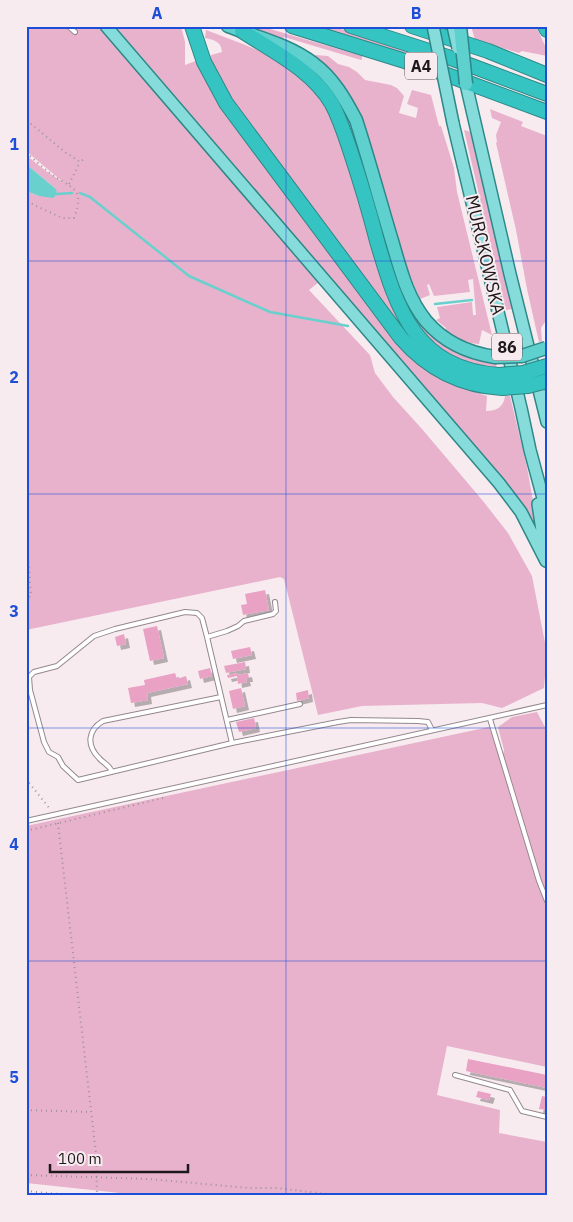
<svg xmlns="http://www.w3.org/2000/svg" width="573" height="1222" font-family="'IBM Plex Sans',sans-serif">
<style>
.green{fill:#e8b2cc}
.water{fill:#6ad0cd}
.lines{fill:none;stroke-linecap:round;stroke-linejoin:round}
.stream{stroke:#6ad0cd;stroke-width:2.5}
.building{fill:#e9a1c4;filter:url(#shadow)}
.service-casing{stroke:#94888d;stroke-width:6}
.primary-casing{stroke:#2d8887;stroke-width:14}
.trunk-casing{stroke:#2d8887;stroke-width:15}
.motorway-casing{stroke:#2d8887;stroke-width:16}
.path{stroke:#9c9396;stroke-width:2;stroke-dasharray:1 4;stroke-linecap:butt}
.service{stroke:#fff;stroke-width:4}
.primary{stroke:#86dcda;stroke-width:11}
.trunk{stroke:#5ed0ce;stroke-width:12}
.motorway{stroke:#35c4c1;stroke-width:14}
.primary-bridge-casing{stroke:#2d8887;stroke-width:14;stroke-linecap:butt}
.trunk-bridge-casing{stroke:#2d8887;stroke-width:15;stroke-linecap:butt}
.motorway-bridge-casing{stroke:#2d8887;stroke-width:16;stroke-linecap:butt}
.primary-bridge{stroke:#86dcda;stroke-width:11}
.trunk-bridge{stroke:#5ed0ce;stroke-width:12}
.motorway-bridge{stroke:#35c4c1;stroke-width:14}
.grid{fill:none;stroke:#1d4ed8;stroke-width:1;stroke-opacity:0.55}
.labels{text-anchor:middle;stroke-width:4;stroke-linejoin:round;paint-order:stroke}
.shield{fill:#f8ebf0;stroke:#5f575a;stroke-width:1}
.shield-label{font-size:16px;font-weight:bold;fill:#1d181a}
.street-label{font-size:18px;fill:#1d181a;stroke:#f8ebf0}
.neatline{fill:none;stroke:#1d4ed8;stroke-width:2}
.grid-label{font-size:16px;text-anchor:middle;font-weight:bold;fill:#1d4ed8}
</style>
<defs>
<filter id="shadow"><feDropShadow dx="4" dy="4" stdDeviation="0" flood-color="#0004"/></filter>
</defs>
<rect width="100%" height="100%" fill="#f8ebf0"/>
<path class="green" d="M26,26h37l10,8 3,-3 -5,-5h26l18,19 204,237 -10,8 61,65 5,18 18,24 29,32 61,72 25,32 24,43 15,77 -3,35 -42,20 -20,-5 -120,3 -44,9 -34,-136 -4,-2 -254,53v-439l13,5 17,-7 -30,-25v-9l20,16 17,11 -37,-31z
M115,26h66l4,16v23l13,-5 191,269 92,63v2l6,2 -1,15c10,0 18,-4 19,-15h5l17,71 12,68 -33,-52z
M245,26h15l102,30v3l-1,1 -77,-23 -2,3z
M318,26h13l91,28 1,4z
M471,26h65l11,24v6l-25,-5 -3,2 -44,-13z
M206,30c34,13 70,24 98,49 10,8 17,20 25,30l77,220 80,54 -76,-42 -173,-233c-9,-12 -29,-38 -26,-53l11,-3c-1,-11 -8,-12 -17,-14z
M316,55l12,1 10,8 11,3 8,5 8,8 26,5 6,3 7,8 -5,17 17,5 2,-10 -11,-4 5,-14 19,5 8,31h2l13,42 3,24 35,143 -10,-5 -3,14c-13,-1 -23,-5 -34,-14l1,-2 -10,-8 4,-2 -3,-11 35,-5 1,13h3l-3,-36 -5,1 2,12 -36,4 -5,-12 -2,1 3,10 -10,4 -16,-38 -45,-147c-12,-26 -25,-37 -46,-57z
M335,98h1l11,19 10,26 39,130 34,61 11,10 24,12 31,7 1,6c-25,-2 -52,-13 -71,-31 -7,-7 -13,-17 -19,-25z
M490,109l33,13 -2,4 26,10v183l-6,9 1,13 -3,1 -12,-53 -11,-59 -20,-87 1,-1 -1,-7 5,-13 -9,-4z
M464,130l7,2v4l2,1 39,172 -6,1z
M537,712l8,15h2v340l-100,-21 -10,49 63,15 -1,23 48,9v54h-399l-122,-13v-357l463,-99 13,33 2,-10 -6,-23 14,-10z"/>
<path class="water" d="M26,164l30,25 1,5 -4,4 -14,-2 -13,-5z"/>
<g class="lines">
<path class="stream" d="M80,193l10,4 99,79 81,36 78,14
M57,194l15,-1
M435,304l37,-4"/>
</g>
<path class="building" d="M265,590l4,20 -26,5 -2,-10 6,-1 -2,-10z
M157,626l7,32 -14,3 -7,-32z
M124,634l2,10 -9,2 -2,-9z
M250,647l2,8 -19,4 -2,-8z
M245,662l1,7 -20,4 -2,-7z
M210,668l2,8 -12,3 -2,-8z
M175,673l2,6 9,-3 2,8 -41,9 1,7 -17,3 -3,-15 17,-3 -1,-5z
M238,673v2l10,-2 1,5h-3l1,4 -9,2 -1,-8 -9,2 -1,-3z
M241,688l4,18 -12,3 -4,-18z
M308,690l1,8 -12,3 -1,-8z
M254,718l2,10 -17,4 -3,-10z
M468,1059l79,16v13l-81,-17z
M478,1091l13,3 -2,6 -13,-3z
M542,1096l5,1v13l-8,-1z"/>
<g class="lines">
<defs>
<path id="service" d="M68,26l7,6
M207,637l20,-6 11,-5 6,-5 29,-7 3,-3 -1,-9
M490,719l49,162 8,20
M227,720l73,-16
M232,743l-25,-106 -5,-19 -5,-5 -12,-1 -70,17 -21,7 -37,30 -23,6 -5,5 1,13 14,52 5,10 9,5 5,9 15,14 154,-37 106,-21 13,-2 67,1 10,1 4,8
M112,772c-3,-8 -8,-8 -13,-14 -13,-13 -11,-28 4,-37l118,-24
M26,821l521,-116
M455,1075l55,15 12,21 25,6"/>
<path id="primary" d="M106,26l393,457 22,29 25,49
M466,84l44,190 37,148
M453,123l68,285 9,42 17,63
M538,504l7,46"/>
<path id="trunk" d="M228,26c28,11 62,19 86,38 19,14 31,35 42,56 13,40 24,81 36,121 8,27 15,57 34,80 18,21 42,32 69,36"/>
<path id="motorway" d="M192,26l12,36 22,41 175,235c27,31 60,48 101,50
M292,26l142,44 113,42
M351,26l97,31 99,37
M412,26l76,25 59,24
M545,26l2,4
M242,31c32,21 70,39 90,73 8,15 13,31 18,46 10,30 19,60 27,91 20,69 39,128 122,134"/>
</defs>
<use href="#service" class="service-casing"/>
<use href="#primary" class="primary-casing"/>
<use href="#trunk" class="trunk-casing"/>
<use href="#motorway" class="motorway-casing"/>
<path class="path" d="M26,122l5,2 34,28 15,10 5,-4
M26,153c8,6 16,14 24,20 21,16 36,14 24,45h-12l-36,-17
M69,184l11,-22
M26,532l5,63 -5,7
M26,779l24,30
M58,823l38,331 1,42
M26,831l141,-34
M26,1110l64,2
M26,1175l123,4 100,9h28l67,8
M26,1191l54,5"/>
<use href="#service" class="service"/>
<use href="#primary" class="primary"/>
<use href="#trunk" class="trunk"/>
<use href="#motorway" class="motorway"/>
<defs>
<path id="primary-bridge" d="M433,26l20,97
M453,26l5,22"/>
<path id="trunk-bridge" d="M460,26l6,58
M495,357l27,-1 24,-8"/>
<path id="motorway-bridge" d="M499,375l24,-2 24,-7
M502,388l26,-2 19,-5"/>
</defs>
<use href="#primary-bridge" class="primary-bridge-casing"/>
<use href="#trunk-bridge" class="trunk-bridge-casing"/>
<use href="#motorway-bridge" class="motorway-bridge-casing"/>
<use href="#primary-bridge" class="primary-bridge"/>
<use href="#trunk-bridge" class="trunk-bridge"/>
<use href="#motorway-bridge" class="motorway-bridge"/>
</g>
<path class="grid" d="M286,26v1170M26,261h521M26,494h521M26,728h521M26,961h521"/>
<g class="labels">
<g class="shield">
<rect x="405" y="52.5" width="32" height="27" rx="4"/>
<rect x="492" y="333.5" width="30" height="27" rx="4"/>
</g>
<g class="shield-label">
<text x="421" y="72">A4</text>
<text x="507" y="353">86</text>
</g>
<g class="street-label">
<text transform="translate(485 255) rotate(77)" y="6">MURCKOWSKA</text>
</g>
</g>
<rect width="573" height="1222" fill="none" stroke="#f8ebf0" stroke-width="55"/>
<path d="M50 1164v8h138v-8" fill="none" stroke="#1d181a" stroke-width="2.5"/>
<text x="58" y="1164" font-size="15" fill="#1d181a" stroke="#f8ebf0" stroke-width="4" paint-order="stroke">100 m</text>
<rect x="28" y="28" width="518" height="1166" class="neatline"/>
<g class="grid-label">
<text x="157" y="19">A</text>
<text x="416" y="19">B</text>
<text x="14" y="150">1</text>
<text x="14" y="383">2</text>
<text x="14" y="617">3</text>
<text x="14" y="850">4</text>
<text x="14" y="1083">5</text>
</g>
</svg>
